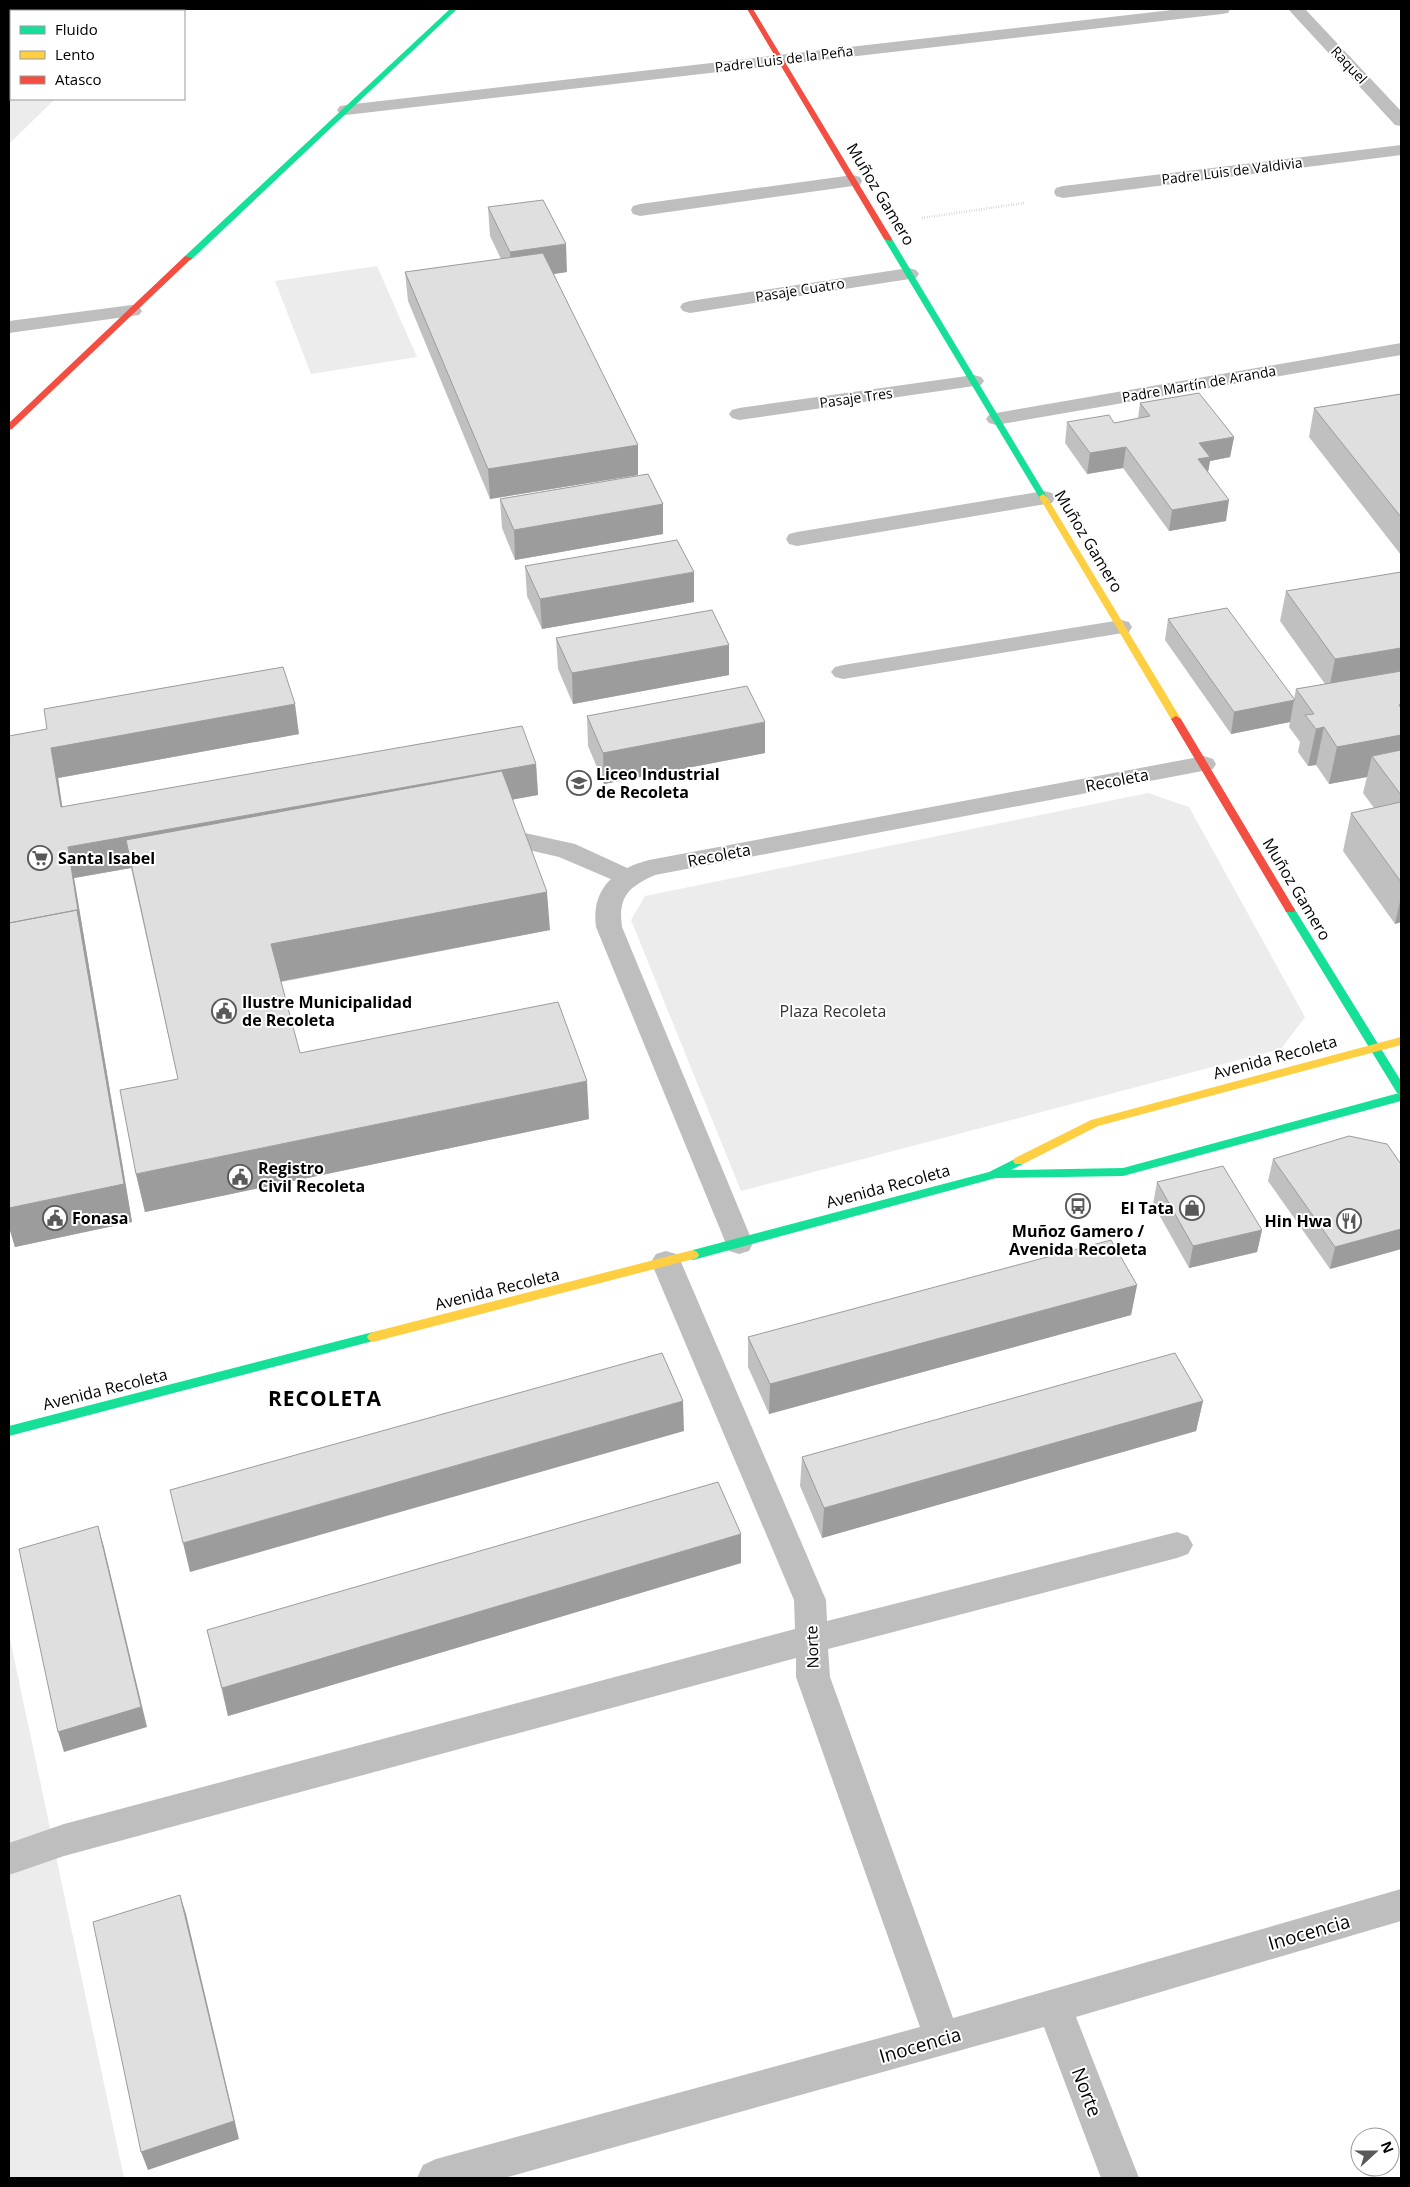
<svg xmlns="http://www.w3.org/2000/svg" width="1410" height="2187" font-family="'Open Sans',sans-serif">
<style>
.green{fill:#ececec}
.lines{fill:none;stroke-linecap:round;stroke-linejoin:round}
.path{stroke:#b9b9b9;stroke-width:2.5;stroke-dasharray:0.5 2;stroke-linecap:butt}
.lane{fill:#bebebe;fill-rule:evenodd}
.street{fill:#bebebe;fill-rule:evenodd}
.fast{fill:#16e098;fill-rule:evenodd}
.slow{fill:#ffcf43;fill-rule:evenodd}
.jam{fill:#f24e42;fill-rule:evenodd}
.wall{fill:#c0c0c0}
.shaded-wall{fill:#9c9c9c}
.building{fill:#dfdfdf;stroke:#9c9c9c}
.labels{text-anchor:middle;stroke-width:4;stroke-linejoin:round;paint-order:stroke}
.far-street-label{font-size:14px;fill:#000;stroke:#fff}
.street-label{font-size:16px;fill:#000;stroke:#fff}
.poi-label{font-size:16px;font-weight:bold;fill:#000;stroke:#fff;text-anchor:start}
.park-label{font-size:16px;fill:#333;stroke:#fff}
.near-street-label{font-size:19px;fill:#000;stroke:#fff}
.district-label{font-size:21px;font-weight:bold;letter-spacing:1px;fill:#000;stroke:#fff}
</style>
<rect width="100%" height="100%" fill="#fff"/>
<path class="green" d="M9,65h2v34h44l-46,45z
M377,266l40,91 -106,17 -36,-93z
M1148,793l41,14 116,210 -24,32 -540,142 -110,-271 14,-24z
M9,1634l115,544h-115z"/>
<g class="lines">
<path class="path" d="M922,218l102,-15"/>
<path class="lane" d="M516,831l59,13 61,28 4,6 -4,6 -9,2 -68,-29 -52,-12 -4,-6 4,-6z"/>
<path class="street" d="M120,9h18l-1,2h-18z
M1180,9h50l-2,4 -6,1 -876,101 -6,-1 -3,-4 3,-4 6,-1z
M1288,9h17l96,102v15l-6,-1z
M9,47h2v10h-2z
M1401,145v10l-338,43 -7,-2 -2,-4 2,-4 7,-2z
M853,175l7,2 2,4 -2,4 -220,31 -7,-2 -2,-4 2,-4 7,-2z
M909,268l7,2 3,4 -3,4 -226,35 -7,-2 -3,-4 3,-4 7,-2z
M132,305l7,2 3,4 -3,4 -130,18v-12z
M1401,343v12l-405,70 -7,-2 -3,-4 3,-4 7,-2z
M974,375l7,2 3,4 -3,4 -242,35 -7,-2 -3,-4 3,-4 7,-2z
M1044,491l8,2 3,5 -3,5 -255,43 -8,-2 -3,-5 3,-5 8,-2z
M1121,620l8,2 3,5 -3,5 -286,47 -8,-2 -4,-5 4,-5 8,-2z
M1204,756l9,3 3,5 -3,5 -558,106c-27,12 -37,22 -33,52l131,316 -4,8 -10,3 -10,-3 -133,-324c-5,-38 18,-58 53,-67z
M666,1251l10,3 5,8 145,338 1,21 350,-89 11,4 5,9 -5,9 -11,4 -349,91 2,28 123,341 448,-129v32l-325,96 63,161h-38l-57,-151 -540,151h-87l6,-13 13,-6 484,-132 -124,-350v-19l-732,198 -55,19v-32l55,-19 731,-195 -1,-29 -143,-338 5,-8z"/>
<path class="fast" d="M450,9h7l-266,251h-6v-4z
M885,237l7,2 155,258 -1,2h-6l-1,-2 -155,-258z
M1290,906l4,2 107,173v20l-278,75 -127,2 -303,82 -4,-2 -2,-3 2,-3 4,-2 296,-78 30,-15 4,1 2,3 -2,3 -12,6 112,-2 276,-75h-2l-112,-183z
M373,1332l4,2 2,3 -2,3 -368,96v-10z"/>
<path class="slow" d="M1043,494l4,3 134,222 -2,2h-6l-2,-2 -132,-222z
M1401,1037v8l-303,81 -75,38h-8l-2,-3 2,-3 76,-38z
M693,1250l4,2 2,3 -2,3 -324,84 -4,-2 -2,-3 2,-3 4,-2z"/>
<path class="jam" d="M747,9h6l139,230 -1,2 -7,-2z
M185,256l7,2 -180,171 -3,1v-7z
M1176,716l5,3 114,191 -1,2h-8l-1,-2 -114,-191z"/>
</g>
<path class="wall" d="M488,207l79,65 -13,2 84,201 -148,24 -82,-198 -3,-29 96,-13 -11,-23z
M1401,394v161l-92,-118 5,-29z
M1140,403l94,34 -4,20 -20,4 -2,11 18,49 -57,10 -46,-63 -36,6 -22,-31 2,-21 47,1 24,-5z
M500,499l163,35 -148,26 -13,-32z
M525,566l169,36 -152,27 -15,-33z
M1401,572v350l-6,2 -52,-73 8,-38 23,-5 -11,-15 4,-16 -38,7 -13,-19 -8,1 -10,-14 2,-10 -11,-15 1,-5 -59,12 -66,-94 3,-21 126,80 2,-10 29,-5 -45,-63 6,-30z
M556,638l173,37 -156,29 -15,-35z
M587,716l178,37 -161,31 -16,-38z
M299,734l-241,44 4,29 474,-43 2,31 -26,4 38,131 -269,52 19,71 289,66 -444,93 -9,-38 42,-95 -47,-211 -57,10 58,344 -117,25 -6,-20v-491z
M1273,1159l128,5v85l-71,20 -62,-88z
M1157,1182l105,48 -5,22 -68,16 -36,-64z
M1137,1285l-6,30 -362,99 -21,-47v-30z
M1203,1401l-7,30 -374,107 -22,-52 2,-29z
M741,1534v29l-513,153 -21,-86z"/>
<path class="shaded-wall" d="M566,244l1,28 -55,8 -2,-28z
M1234,437l-4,20 -20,4 -3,17 -12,2 4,-37z
M638,445v30l-148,24 -2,-30z
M1126,447l-3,21 -36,6 3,-21z
M1229,500l-3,21 -57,10 3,-21z
M663,504v30l-148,26 -1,-30z
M694,572v30l-152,27 -2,-30z
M729,645v30l-156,29 -1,-31z
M1401,648v29l-72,12 6,-30z
M1294,700l-4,22 -59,12 3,-22z
M295,704l4,30 -241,44 9,60 -6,-31 -10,-59z
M1401,704v67l-29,-15 -5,21 -38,7 8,-37 62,-42z
M765,722v31l-161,31 -1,-31z
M1324,727l-8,38 -8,1 8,-37z
M536,764l2,31 -406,73 -6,-28 5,28 -57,10 58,344 -117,25 -6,-20v-19l59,-361z
M547,892l3,38 -273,52 -6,-38z
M1401,897v25l-6,2z
M587,1081l2,38 -444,93 -9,-38z
M1401,1229v20l-71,20 5,-22z
M1262,1230l-5,22 -68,16 4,-22z
M1137,1285l-6,30 -362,99 1,-30z
M683,1401l1,30 -494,141 -7,-29z
M1203,1401l-7,30 -374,107 2,-30z
M98,1526l6,21 43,180 -83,25 -6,-20z
M741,1534v29l-513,153 -6,-28z
M180,1895l6,19 53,225 -91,31 -7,-18z"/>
<path class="building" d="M543,200l23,44 -56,8 -22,-45z
M543,253l95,192 -150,24 -83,-197z
M1199,393l35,44 -35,6 11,14 -12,2 31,41 -57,10 -46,-63 -36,6 -23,-31 42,-7 5,8 36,-7 -10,-13z
M1401,394v123l-87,-109z
M648,474l15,30 -149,26 -14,-31z
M677,540l17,32 -154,27 -15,-33z
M1401,572v76l-66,11 -49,-68z
M1227,608l68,92 -61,12 -66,-93z
M712,610l17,35 -157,28 -16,-35z
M283,667l12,37 -244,44 10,59 461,-81 14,38 -468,83 11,70 -2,-7 -68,13v-187l38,-7 -3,-20z
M1401,671v33l-2,1 2,3v27l-64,12 -13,-20 -8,2 -11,-14 9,-1 -18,-25z
M747,686l18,36 -162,31 -16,-37z
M1401,750v45l-29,-39z
M502,771l45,121 -276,52 29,109 258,-51 29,79 -451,93 -16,-84 58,-11 -52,-239z
M1401,802v80l-50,-69z
M77,910l47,274 -115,24v-285z
M1349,1136l38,8 14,20v65l-66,18 -62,-88z
M1223,1166l39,64 -69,16 -36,-64z
M1111,1240l26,45 -367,99 -22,-47z
M662,1353l21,48 -500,142 -13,-53z
M1175,1353l28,48 -379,107 -22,-51z
M718,1482l23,52 -519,154 -15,-58z
M98,1526l43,181 -83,25 -39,-183z
M180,1895l54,226 -93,31 -48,-230z"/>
<defs>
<symbol id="school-ring" viewBox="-11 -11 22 22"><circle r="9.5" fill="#fff" stroke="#595959" stroke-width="1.5"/><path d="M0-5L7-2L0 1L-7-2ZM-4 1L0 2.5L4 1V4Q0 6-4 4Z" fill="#595959"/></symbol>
<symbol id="supermarket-ring" viewBox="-11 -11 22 22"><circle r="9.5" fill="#fff" stroke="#595959" stroke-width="1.5"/><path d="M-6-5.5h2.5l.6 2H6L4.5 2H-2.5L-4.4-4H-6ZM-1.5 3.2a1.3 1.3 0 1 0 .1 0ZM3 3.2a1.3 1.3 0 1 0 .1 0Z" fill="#595959"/></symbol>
<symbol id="civic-ring" viewBox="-11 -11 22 22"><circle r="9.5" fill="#fff" stroke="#595959" stroke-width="1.5"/><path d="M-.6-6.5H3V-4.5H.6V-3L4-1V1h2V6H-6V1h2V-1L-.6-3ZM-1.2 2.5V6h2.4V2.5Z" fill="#595959"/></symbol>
<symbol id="bus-ring" viewBox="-11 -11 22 22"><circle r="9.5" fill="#fff" stroke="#595959" stroke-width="1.5"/><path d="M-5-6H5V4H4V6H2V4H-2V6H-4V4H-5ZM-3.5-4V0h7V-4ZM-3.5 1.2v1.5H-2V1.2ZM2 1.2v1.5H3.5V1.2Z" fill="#595959"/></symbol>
<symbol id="shop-ring" viewBox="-11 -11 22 22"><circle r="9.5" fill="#fff" stroke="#595959" stroke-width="1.5"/><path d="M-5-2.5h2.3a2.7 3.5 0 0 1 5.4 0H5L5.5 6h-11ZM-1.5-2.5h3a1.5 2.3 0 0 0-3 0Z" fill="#595959"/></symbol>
<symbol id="restaurant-ring" viewBox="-11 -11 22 22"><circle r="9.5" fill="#fff" stroke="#595959" stroke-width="1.5"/><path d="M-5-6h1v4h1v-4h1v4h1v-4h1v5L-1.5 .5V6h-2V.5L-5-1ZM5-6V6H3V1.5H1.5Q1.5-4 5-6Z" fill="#595959"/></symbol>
</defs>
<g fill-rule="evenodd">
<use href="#school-ring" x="565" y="769" width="28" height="28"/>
<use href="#supermarket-ring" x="26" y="844" width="28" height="28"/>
<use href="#civic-ring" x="210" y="997" width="28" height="28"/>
<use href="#civic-ring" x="226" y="1163" width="28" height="28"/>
<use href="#bus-ring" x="1064" y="1192" width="28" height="28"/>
<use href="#shop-ring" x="1178" y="1194" width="28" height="28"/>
<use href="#civic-ring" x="41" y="1204" width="28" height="28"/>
<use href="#restaurant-ring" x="1335" y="1207" width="28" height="28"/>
</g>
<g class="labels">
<g class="far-street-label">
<text transform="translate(784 59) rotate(-7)" y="5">Padre Luis de la Peña</text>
<text transform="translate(1349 65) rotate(47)" y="5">Raquel</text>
<text transform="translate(1232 171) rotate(-7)" y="5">Padre Luis de Valdivia</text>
<text transform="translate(800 290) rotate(-9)" y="5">Pasaje Cuatro</text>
<text transform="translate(1199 384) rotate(-10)" y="5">Padre Martín de Aranda</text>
<text transform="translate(856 398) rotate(-8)" y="5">Pasaje Tres</text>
</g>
<g class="street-label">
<text transform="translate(881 194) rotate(59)" y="6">Muñoz Gamero</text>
<text transform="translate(1089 541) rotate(59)" y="6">Muñoz Gamero</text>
<text transform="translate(1117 780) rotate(-11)" y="6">Recoleta</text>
<text transform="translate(719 855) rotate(-11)" y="6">Recoleta</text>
<text transform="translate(1297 889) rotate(59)" y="6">Muñoz Gamero</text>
<text transform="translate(1275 1057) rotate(-15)" y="6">Avenida Recoleta</text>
<text transform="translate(888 1186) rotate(-15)" y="6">Avenida Recoleta</text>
<text transform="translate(497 1289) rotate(-14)" y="6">Avenida Recoleta</text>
<text transform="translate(105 1389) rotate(-14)" y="6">Avenida Recoleta</text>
<text transform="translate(812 1647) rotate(-92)" y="6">Norte</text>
</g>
<g class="poi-label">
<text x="596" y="780">Liceo Industrial<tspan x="596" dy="18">de Recoleta</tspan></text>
<text x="58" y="864">Santa Isabel</text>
<text x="242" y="1008">Ilustre Municipalidad<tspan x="242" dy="18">de Recoleta</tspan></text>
<text x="258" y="1174">Registro<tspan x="258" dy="18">Civil Recoleta</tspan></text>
<text x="1174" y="1214" text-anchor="end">El Tata</text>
<text x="72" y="1224">Fonasa</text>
<text x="1332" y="1227" text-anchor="end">Hin Hwa</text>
<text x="1078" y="1237" text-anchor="middle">Muñoz Gamero /<tspan x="1078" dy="18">Avenida Recoleta</tspan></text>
</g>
<g class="park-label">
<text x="833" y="1017">Plaza Recoleta</text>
</g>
<g class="near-street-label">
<text transform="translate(1309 1932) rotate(-16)" y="7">Inocencia</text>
<text transform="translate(920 2045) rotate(-16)" y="7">Inocencia</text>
<text transform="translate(1087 2092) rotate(69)" y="7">Norte</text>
</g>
<g class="district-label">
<text x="325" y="1406">RECOLETA</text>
</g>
</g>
<rect width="1410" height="2187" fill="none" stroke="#000000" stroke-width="20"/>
<rect x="10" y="10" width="175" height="90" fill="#ffffff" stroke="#999999"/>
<rect x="20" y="26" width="25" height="8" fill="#16e098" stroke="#999999"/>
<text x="55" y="35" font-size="15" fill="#000000">Fluido</text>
<rect x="20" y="51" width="25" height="8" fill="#ffcf43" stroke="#999999"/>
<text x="55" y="60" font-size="15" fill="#000000">Lento</text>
<rect x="20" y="76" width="25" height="8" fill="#f24e42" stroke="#999999"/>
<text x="55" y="85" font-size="15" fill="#000000">Atasco</text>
<g transform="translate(1375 2152) rotate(69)"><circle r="24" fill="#ffffff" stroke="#999999"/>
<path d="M0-4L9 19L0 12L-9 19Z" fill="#595959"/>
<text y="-8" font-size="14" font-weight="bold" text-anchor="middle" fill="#000000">N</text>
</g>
</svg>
